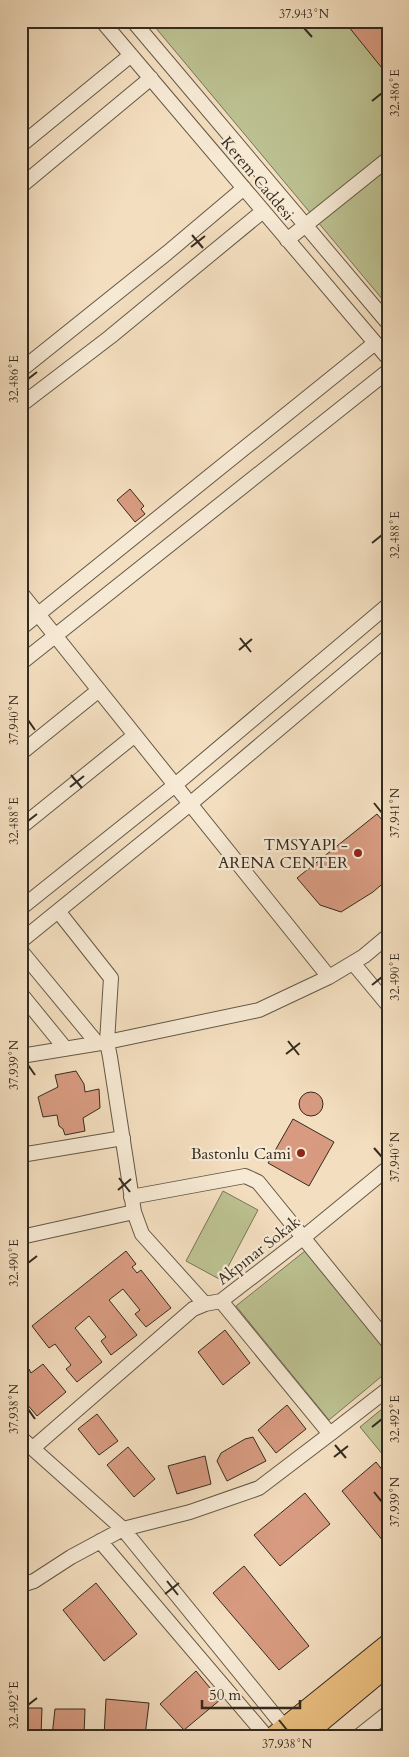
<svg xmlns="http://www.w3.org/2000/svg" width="409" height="1757" font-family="Cardo,serif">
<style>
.green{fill:#bcc191;stroke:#787658}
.building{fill:#d89b81;stroke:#342b1f}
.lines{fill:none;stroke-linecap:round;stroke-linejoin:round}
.minor-casing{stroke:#645847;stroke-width:16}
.major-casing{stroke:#342b1f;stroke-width:21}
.minor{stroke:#f7ead5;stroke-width:14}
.major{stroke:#eabf80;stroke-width:19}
.ticks{fill:none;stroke:#342b1f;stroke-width:2}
.poi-dot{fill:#8f2418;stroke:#f7ead5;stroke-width:2}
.labels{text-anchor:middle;stroke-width:4.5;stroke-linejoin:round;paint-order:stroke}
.street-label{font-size:16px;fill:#342b1f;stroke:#f7ead5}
.poi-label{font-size:16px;fill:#342b1f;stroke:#f7ead5;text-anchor:end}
.neatline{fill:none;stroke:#342b1f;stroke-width:2}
.ticks-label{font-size:12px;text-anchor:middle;fill:#342b1f}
</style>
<rect width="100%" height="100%" fill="#f3debf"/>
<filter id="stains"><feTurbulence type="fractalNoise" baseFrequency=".004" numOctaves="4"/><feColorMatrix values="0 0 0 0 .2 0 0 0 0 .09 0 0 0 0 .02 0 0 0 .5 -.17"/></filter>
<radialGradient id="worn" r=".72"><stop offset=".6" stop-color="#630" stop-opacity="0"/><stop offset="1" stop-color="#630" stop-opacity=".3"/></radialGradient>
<path class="green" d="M150,21h238v285z
M223,1191l35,19 -37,70 -35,-19z
M305,1251l83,102v18l-59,49 -93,-114z
M388,1404v57l-28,-34z"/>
<path class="building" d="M344,21h44v51l-2,1z
M130,489l14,17 -3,3 4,5 -10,8 -18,-22z
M377,814l11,13v52l-15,13 -32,20 -21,-7 -23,-27z
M76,1071l8,13 1,8 14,-3 1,19 -17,10 2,13 -20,4 -2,-6 -4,-3 -2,-11 -14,2 -5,-20 20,-10 -3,-12z
M299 1104a12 12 0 1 1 24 0a12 12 0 1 1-24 0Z
M293,1119l41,23 -25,44 -41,-23z
M126,1251l10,13 -4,3 5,6 4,-3 30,38 -25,19 -11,-13 5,-4 -17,-21 -14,11 28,35 -26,20 -10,-14 5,-4 -17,-21 -14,12 27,34 -25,20 -11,-13 5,-4 -16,-21 -6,4 -17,-22z
M225,1330l25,33 -27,22 -25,-33z
M43,1364l23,28 -29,24 -16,-19v-16l4,-3 -3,-3 7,-6 2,4z
M287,1405l19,24 -30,24 -18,-23z
M97,1414l21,27 -19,14 -21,-26z
M253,1437l13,24 -39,20 -10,-20 4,-8 24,-14z
M128,1447l27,32 -21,18 -27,-32z
M205,1456l6,28 -34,10 -9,-28z
M376,1462l12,15v70l-46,-56z
M305,1493l25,31 -50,42 -26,-31z
M244,1566l65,80 -30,24 -66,-77z
M96,1583l41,51 -33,27 -41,-51z
M196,1671l24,29 -36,30 -24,-26z
M106,1699l43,4 -4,33h-41z
M21,1708h21l-1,28h-20z
M55,1709h30l-1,27h-32z"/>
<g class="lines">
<defs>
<path id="minor" d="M102,21l286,337
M133,21l255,302
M21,145l110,-90
M21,186l130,-108
M287,240l101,-81
M21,370l146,-117 77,-65
M21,405l89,-68 153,-126
M21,593l308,384
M21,628l354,-285
M21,663l367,-292
M21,753l78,-63
M21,827l114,-92
M21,908l154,-123 213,-180
M21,941l169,-137 198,-167
M21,951l76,92
M353,963l35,42
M21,994l44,54
M21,1056l86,-14 152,-32 70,-33 35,-21 24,-20
M21,1155l102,-17
M131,1197l114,-21 13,6 130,160
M134,1212l8,22 63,70
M21,1237l113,-25 -24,-155 -3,-15 4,-64 -53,-67
M221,1301l109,133 58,-45
M21,1438l102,91 162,199
M33,1448l160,-139 12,-5 16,-3 83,-64 84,-69
M100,1541l166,195
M21,1585l13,-4 37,-24 52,-28 67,-17 69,-24 71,-54
M359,1736l29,-23"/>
<path id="major" d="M274,1736l114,-92
M304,1736l84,-70"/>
</defs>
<use href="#minor" class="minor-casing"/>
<use href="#major" class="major-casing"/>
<use href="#minor" class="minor"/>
<use href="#major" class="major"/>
</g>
<path class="ticks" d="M304,28l8,9M372,101l10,-8M192,235l11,13M191,247l14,-11M28,379l9,-7M372,543l10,-8M240,638l11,14M239,650l13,-11M28,720l7,10M71,775l11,13M70,787l14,-11M374,803l8,10M28,821l9,-7M372,985l10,-8M288,1041l11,14M286,1054l14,-11M28,1065l7,10M374,1148l8,9M119,1178l11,14M118,1190l13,-11M28,1263l9,-7M28,1409l7,10M372,1427l10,-8M335,1445l11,13M334,1457l14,-11M374,1492l8,10M167,1581l11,14M165,1594l14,-11M28,1705l9,-7M279,1720l8,10"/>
<g class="poi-dot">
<circle cx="358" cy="853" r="5"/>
<circle cx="301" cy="1153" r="5"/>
</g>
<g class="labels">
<g class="street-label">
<text transform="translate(258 178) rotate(50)" y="6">Kerem Caddesi</text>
<text transform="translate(258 1250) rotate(-38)" y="6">Akpınar Sokak</text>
</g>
<g class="poi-label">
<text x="348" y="850">TMSYAPI -<tspan x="348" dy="18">ARENA CENTER</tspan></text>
<text x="291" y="1159">Bastonlu Cami</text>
</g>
</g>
<rect width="409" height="1757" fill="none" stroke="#f3debf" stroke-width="55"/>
<path d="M202 1700v8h98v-8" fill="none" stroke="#342b1f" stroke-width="2.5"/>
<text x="209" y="1700" font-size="15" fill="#342b1f" stroke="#f7ead5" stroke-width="4" paint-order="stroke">50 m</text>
<rect x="28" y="28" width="354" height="1702" class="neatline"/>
<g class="ticks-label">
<text x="304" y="18">37.943°N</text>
<text transform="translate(395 93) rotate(-90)" y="4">32.486°E</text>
<text transform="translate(14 379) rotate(-90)" y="4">32.486°E</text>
<text transform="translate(395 535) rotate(-90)" y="4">32.488°E</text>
<text transform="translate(14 720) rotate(-90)" y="4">37.940°N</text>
<text transform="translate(395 813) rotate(-90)" y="4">37.941°N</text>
<text transform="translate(14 821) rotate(-90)" y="4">32.488°E</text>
<text transform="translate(395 977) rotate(-90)" y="4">32.490°E</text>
<text transform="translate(14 1065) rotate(-90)" y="4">37.939°N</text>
<text transform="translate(395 1157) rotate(-90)" y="4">37.940°N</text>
<text transform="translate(14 1263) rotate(-90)" y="4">32.490°E</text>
<text transform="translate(14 1409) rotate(-90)" y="4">37.938°N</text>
<text transform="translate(395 1419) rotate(-90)" y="4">32.492°E</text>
<text transform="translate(395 1502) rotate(-90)" y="4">37.939°N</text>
<text transform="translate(14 1705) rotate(-90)" y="4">32.492°E</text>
<text x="287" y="1748">37.938°N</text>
</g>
<rect width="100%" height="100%" filter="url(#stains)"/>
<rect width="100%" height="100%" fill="url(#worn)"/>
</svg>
